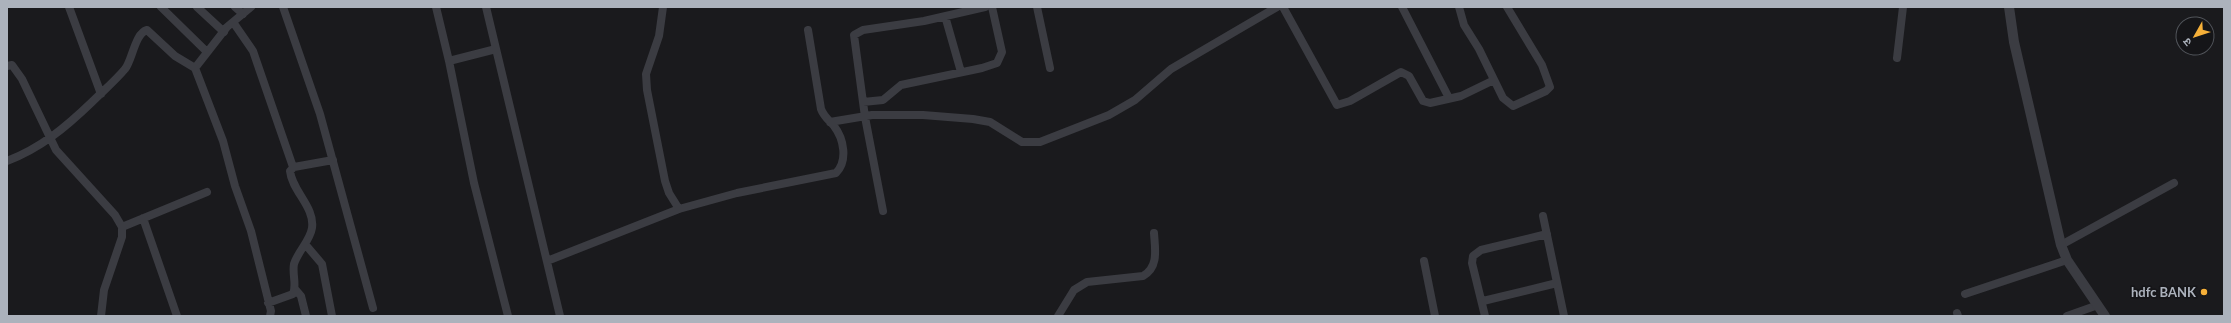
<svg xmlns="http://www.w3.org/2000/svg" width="2231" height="323" font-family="Lato,'Noto Sans Devanagari',sans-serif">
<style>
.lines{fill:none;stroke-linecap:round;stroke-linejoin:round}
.minor{stroke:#3b3c42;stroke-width:8}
.tertiary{stroke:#3b3c42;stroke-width:10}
.poi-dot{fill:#f6b039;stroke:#151518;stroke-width:1.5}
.labels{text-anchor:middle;stroke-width:3.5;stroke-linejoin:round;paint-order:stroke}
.poi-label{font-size:13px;font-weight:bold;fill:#acb2bc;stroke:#151518;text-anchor:end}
</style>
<rect width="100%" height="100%" fill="#1a1a1d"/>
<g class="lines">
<path class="minor" d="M69,7l32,87
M161,7l46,45
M197,7l27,25
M235,7l8,7
M283,7l37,107 53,194
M436,7l13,54 25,122 34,133
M486,7l74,309
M663,7l-4,29 -13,38 1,16 18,91 4,12 10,16
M1037,7l13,61
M1283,7l54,98 13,-4 51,-29 8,4 14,25 7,2 31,-7 33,-16
M1402,7l47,91
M1459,7l5,18 15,24 24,49 10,8 33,-15 4,-4 -8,-22 -35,-58
M945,16l16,56
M233,22l20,29 40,116
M1897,58l6,-51
M449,61l47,-12
M7,66l5,-1 10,14 34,71 59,65 7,12v10l-18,53 -3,26
M195,68l32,-41 24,-20
M863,102l20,-2 18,-15 81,-17 15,-5 5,-11 -10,-45
M830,122l42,-7h51l50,4 17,3 32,20h18l69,-27 26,-15 36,-31 106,-62
M7,161c34,-13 59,-34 85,-59 11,-11 23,-21 33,-33 7,-8 10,-36 22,-39l28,26 20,12 28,73 12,45 16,45 20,80 -1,5
M883,211l-18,-94 -11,-82 9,-5 61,-9 61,-14
M1543,216l21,100
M143,218l34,98
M122,227l85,-35
M305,244l17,20 10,52
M2061,245l113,-62
M547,261l132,-52 58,-16 99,-20c12,-12 8,-34 -2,-47 -5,-6 -10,-9 -13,-17l-13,-79
M1424,261l11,55
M295,289l6,7 5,20
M1965,294l102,-34
M1483,301l74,-18
M268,303l25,-9c4,-9 -1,-20 1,-30 4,-13 16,-23 18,-36 3,-21 -20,-37 -22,-57l4,-4 39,-7
M1957,313l1,3
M1058,316l16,-26 13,-8 56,-6c16,-9 12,-27 11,-43
M1485,316l-13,-53 1,-7 8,-6 66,-16
M2067,316l31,-11"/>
<path class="tertiary" d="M2009,7l5,35 47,203 6,15 38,56"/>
</g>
<circle class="poi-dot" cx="2204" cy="292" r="4"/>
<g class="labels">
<g class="poi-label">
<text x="2196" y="297">hdfc BANK</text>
</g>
</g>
<rect width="2231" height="323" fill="none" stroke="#acb2bc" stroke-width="16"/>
<g transform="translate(2195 36) rotate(231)"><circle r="19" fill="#151518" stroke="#51545a"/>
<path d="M0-3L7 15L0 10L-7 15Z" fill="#f6b039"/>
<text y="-6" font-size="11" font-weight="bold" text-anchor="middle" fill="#acb2bc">उ</text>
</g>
</svg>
